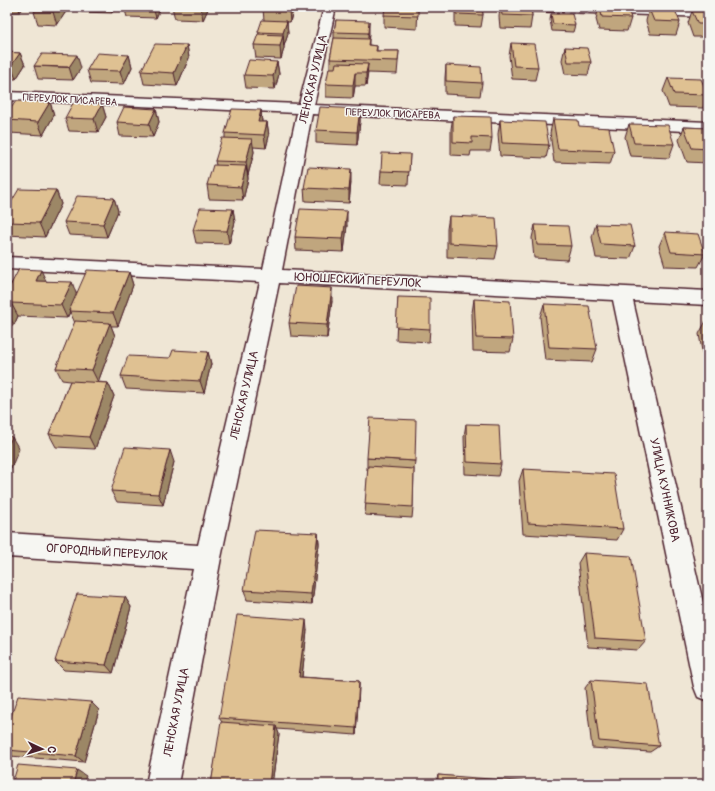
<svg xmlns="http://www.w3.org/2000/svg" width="715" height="791" font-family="Pangolin,sans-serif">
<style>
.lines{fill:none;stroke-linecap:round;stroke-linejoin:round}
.minor-casing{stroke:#4a1f2b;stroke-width:3}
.minor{fill:#f6f6f2;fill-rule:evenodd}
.wall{fill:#c0a67e;stroke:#4a1f2b}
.shaded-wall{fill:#9c8766;stroke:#4a1f2b}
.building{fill:#dfc192;stroke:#4a1f2b}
.labels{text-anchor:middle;stroke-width:3;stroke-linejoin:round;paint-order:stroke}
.far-street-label{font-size:10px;fill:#4a1f2b;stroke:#f6f6f2}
.street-label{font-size:12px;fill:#4a1f2b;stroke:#f6f6f2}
</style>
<rect width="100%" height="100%" fill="#efe6d5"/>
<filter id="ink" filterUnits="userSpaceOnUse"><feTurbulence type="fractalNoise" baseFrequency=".025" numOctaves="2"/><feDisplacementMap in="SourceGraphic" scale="8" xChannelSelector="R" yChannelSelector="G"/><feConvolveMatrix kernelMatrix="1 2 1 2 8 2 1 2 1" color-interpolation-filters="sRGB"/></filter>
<g filter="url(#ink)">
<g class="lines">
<defs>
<path id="minor" d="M324,7h12l-22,98 394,17v10l-396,-18 -30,156 426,21v14l-75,-4 75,323v77l-10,-4 -4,-10 -81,-387 -334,-17 -58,275 -43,226h-32l47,-215 -186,-12v-24l191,12 62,-263 -253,-13v-12l256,12 34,-156 -290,-13v-8l292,12z
M526,7h120l62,2v8l-176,-6 -5,-1z"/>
</defs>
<use href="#minor" class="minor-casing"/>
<use href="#minor" class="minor"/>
</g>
<path class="wall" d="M7,7h17l-4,5h-13z
M69,7l-12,18 -19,-1 -4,-12z
M79,7h37l-4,6 -31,-1z
M124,7h37l-5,11 -29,-1z
M172,7h37l-6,13 -28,-1z
M418,7l-1,22 -33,-2v-12z
M455,7h27l1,8 -2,12 -26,-1z
M500,7h31l1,9 -2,13 -30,-1 -1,-11z
M599,7l32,11 -4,13 -28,-1 -3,-11z
M263,9l30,1 -3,12h-3l1,12 -4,12v2l-3,11 -25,-1 -2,-13 5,-11 -1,-2 6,-12z
M649,9l31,13 -4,13 -26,-1 -4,-13z
M692,11h16v26h-15l-5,-14z
M551,14l24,11 -2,7 -21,-1 -2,-11z
M336,20l33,14 -1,5h1v6l8,1v5h22l-2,23 -29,-1 -2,13h-11l-2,12 -27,-1v-13l4,-16v-9l4,-21v-6z
M511,43l27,24 -3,13 -23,-1 -3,-23z
M187,45l2,13 -12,28 -33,-2 -3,-13z
M565,47l26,15 -3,13 -23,-1 -3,-14z
M7,51v1l13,1 5,12 -9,14h-9z
M129,55l3,12 -8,17 -33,-1 -4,-13z
M277,62l2,12 -4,15 -29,-1 -2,-13z
M446,65l36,18 -2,13 -35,-2v-16z
M34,66l47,2 -8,12 -35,-1z
M668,78l40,17 -5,13 -34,-1 -6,-16z
M50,102l4,13 -11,20 -34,-2 -2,-4v-15z
M102,104l4,13 -8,15 -29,-1 -4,-13z
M156,109l3,13 -6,15 -33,-1 -3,-14z
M360,109v13l-3,23 -41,-2v-13z
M261,110l1,12h5l2,14 -3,12 -13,-1 1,5 -6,23v4l-5,21 -34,-1 -2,-14 9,-20 -1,-4 10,-23v-5z
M453,116l39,22 -2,13h-19l-1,5 -19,-1v-26z
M553,119l26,7 35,25 -4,13 -56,-2 -4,-29z
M500,120l49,25 -3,13 -46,-2 -2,-22z
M629,124l45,20 -5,14 -39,-2 -5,-19z
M684,127l24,1v35l-21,-1 -8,-22z
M410,154l-2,31 -28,-1 1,-13z
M351,182l-2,21 -44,-2 -1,-13z
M56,190l5,14 -16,33 -38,-2v-26z
M114,198l4,13 -11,26 -38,-2 -5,-13z
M233,209l2,13 -6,22 -33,-1 -3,-13z
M449,216l49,30 -3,13 -48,-2v-28z
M596,224l39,22 -5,13 -34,-1 -4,-21z
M347,225l-3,27 -48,-2 -1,-13z
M535,225l36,21 -4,14 -33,-2 -2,-20z
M665,232l40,22 -7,13 -33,-1 -6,-20z
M708,239v9l-2,-5z
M129,272l4,13 -15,41h-7l4,10 -17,46 10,1 6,13 -19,53 -39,-2 -7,-13 21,-53 -8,-1 -6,-12 19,-45 -5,-11 -3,6 -49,-2 -4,9h-7v-48l4,8 35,-4 30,13z
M398,297l32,32 -1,13 -33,-2z
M474,299l39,40 -3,13 -37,-1 -1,-38z
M332,301l-5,37 -36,-2 -2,-13z
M544,304l53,45 -5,13 -47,-2 -5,-43z
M706,321l2,1v63l-9,-51z
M208,352l3,12 -7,29 -78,-4 -5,-13z
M466,424l35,40 -3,12 -33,-2 -1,-38z
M367,458l48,3 -1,8 -1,38 -1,11 -47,-3 3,-45h-1z
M174,462l-11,43 -46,-3 -6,-11z
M523,469l100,60 -6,11 -94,-6 -4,-53z
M318,533l1,11 -7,60 -65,-4 -3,-10z
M584,553l62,88 -8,9 -50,-3 -10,-84z
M125,597l6,10 -18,66 -49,-3 -9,-9z
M307,630l-5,47 57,4 -3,54 -79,-6 2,5 -7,50h-61l11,-62 -3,-4z
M591,680l68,66 -9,6 -58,-4 -7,-60z
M99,710l-15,52 -74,-6 -3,-2v-26z
M438,775l91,9h-93v-3z"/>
<path class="shaded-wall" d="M18,7h6l-4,5z
M57,7h12l-12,18 -4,-13z
M111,7h5l-4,6z
M153,7h8l-5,11z
M202,7h7l-6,13 -2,-13z
M290,7h3v3l-3,12 -1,-12z
M287,21l1,13 -4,12 -1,-13z
M369,21v13l-1,12v-13z
M283,35l1,13 -3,11 -1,-13z
M187,45l2,13 -12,28 -3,-13z
M20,53l5,12 -9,14 -5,-13z
M77,55l4,13 -8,12 -4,-13z
M129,55l3,12 -8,17 -4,-13z
M277,62l2,12 -4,15 -2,-13z
M368,64l-1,13 -1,9v-13z
M355,73v13l-2,12v-13z
M50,102l4,13 -11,20 -5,-13z
M102,104l4,13 -8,15 -4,-13z
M156,109l3,13 -6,15 -4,-13z
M360,109v13l-3,23v-13z
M261,110l1,13 -3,12 -1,-13z
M267,122l2,14 -3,12 -2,-13z
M252,139l2,13 -6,23 -2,-13z
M246,166l2,13 -5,21 -2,-13z
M351,169v13l-2,21v-13z
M56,190l5,14 -16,33 -6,-14z
M114,198l4,13 -11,26 -4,-13z
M233,209l2,13 -6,22 -2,-13z
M347,211v14l-3,27 -1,-13z
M41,270l6,13 -11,-2z
M129,272l4,13 -15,41 -5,-13z
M7,277l6,13 -6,13z
M72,282l5,14 -8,15 1,1 -3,6 -6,-13z
M332,288v13l-5,37v-13z
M11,303l7,13 -4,9 -7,-13z
M110,323l5,13 -17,46 -6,-12z
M208,352l3,12 -7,29 -4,-12z
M108,383l6,13 -19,53 -6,-12z
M12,437l7,12 -12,29v-31z
M170,450l4,12 -11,43 -5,-11z
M318,533l1,11 -7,60 -1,-10z
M125,597l6,10 -18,66 -7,-8z
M306,620l1,10 -6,55 -2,-8z
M359,681v8l-3,46v-7z
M91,702l8,8 -15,52 -8,-6z
M276,726l3,8 -7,50h-3z
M77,770l9,6 -3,8h-10z"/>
<path class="building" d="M37,7h20l-4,5h-19z
M264,7h26l-1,3 -26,-1z
M385,7h33v9l-34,-1z
M456,7h26l1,8 -27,-1z
M501,7h30l1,9 -30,-1z
M600,7h27l4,11 -29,-1z
M649,9l26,1 5,12 -26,-1z
M692,11h16v13h-10z
M551,14h21l3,11 -22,-1z
M262,20l25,1 -4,12 -25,-1z
M336,20l33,1 -1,12 -34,-1z
M258,34l25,1 -3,11 -26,-1z
M334,38l35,1 -1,6 9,1 -1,5h23l-1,10 -68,-2z
M511,43l23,1 4,23 -24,-1z
M155,44l32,1 -13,28 -33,-2z
M565,47l22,1 4,14h-23z
M7,52l13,1 -9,13h-4z
M97,53l32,2 -9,16 -33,-1z
M42,54l35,1 -8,12 -35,-1z
M249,60l28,2 -4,14 -29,-1z
M336,63l32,1 -2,9h-11l-2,12 -27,-1 3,-16h6z
M446,65l35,2 1,16 -36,-2z
M668,78l33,1 7,16 -34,-1z
M16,101l34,1 -12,20 -31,-2v-6z
M73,103l29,1 -8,15 -29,-1z
M124,107l32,2 -7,15 -32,-2z
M320,107l40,2 -3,23 -41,-2z
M232,109l29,1 -3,12h9l-3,13 -39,-2z
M453,116l38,1 1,21 -20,-1v6l-19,-1z
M553,119l25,1 1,6 30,2 5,23 -56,-2z
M500,120l45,2 4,23 -47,-2z
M629,124l39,1 6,19 -40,-1z
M684,127l24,1v21l-16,-1z
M222,138l30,1 -6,23 -31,-1z
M382,153l28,1 -1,18 -28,-1z
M213,165l33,1 -5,21 -34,-2z
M308,167l43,2 -2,21 -45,-2z
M19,189l37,1 -17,33 -32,-1v-13z
M77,196l37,2 -11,26 -39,-2z
M200,208l33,1 -6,22 -34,-1z
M300,209l47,2 -4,28 -48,-2z
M449,216l47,2 2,28 -49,-3z
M596,224l34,1 5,21 -34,-2z
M535,225l33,1 3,20 -34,-1z
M665,232l33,2 7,20 -34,-2z
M19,269l22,1 -5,11 36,1 -11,23 -50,-2 -4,8v-19z
M87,270l42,2 -16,41 -44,-2z
M296,286l36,2 -5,37 -38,-2z
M398,297l32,1v31l-34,-2z
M474,299l36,2 3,38 -37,-1z
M544,304l45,2 8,43 -48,-2z
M75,321l35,2 -18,47 -36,-2z
M706,321l2,1v9z
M173,350l35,2 -8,29 -79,-5 7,-20 42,2z
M70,381l38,2 -19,54 -40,-3z
M370,418l46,2 -1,41 -48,-3z
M466,424l33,1 2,39 -34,-2z
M7,436l5,1 -5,10z
M125,447l45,3 -12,44 -47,-3z
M368,466l46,3 -1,38 -48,-3z
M523,469l91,5 9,55 -95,-6z
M255,530l63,3 -7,61 -67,-4z
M584,553l47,3 15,85 -51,-3z
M77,594l48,3 -19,68 -51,-4z
M237,615l69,5 -7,57 60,4 -3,47 -137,-10z
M591,680l57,4 11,62 -60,-5z
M18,696l73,6 -15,54 -69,-6v-22z
M221,722l55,4 -7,58h-58z
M18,765l59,5 -4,14h-61z
M438,775l91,7v2h-91z"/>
</g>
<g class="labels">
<g class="far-street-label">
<text transform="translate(70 99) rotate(3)" y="4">ПЕРЕУЛОК ПИСАРЕВА</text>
<text transform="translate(393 113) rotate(2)" y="4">ПЕРЕУЛОК ПИСАРЕВА</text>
</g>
<g class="street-label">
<text transform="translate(313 79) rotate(-77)" y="4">ЛЕНСКАЯ УЛИЦА</text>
<text transform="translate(358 280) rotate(3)" y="4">ЮНОШЕСКИЙ ПЕРЕУЛОК</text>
<text transform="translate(244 395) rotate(-77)" y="4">ЛЕНСКАЯ УЛИЦА</text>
<text transform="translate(665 490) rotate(78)" y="4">УЛИЦА КУННИКОВА</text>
<text transform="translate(107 552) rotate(4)" y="4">ОГОРОДНЫЙ ПЕРЕУЛОК</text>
<text transform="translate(176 712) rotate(-79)" y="4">ЛЕНСКАЯ УЛИЦА</text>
</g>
</g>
<rect width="715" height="791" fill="none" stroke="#f6f6f2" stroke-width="24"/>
<rect x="12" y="12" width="691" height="767" fill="none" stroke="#4a1f2b" stroke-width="1.5" filter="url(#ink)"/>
<g transform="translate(42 749) rotate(94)" stroke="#f6f6f2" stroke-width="3" paint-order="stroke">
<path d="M0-3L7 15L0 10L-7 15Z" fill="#4a1f2b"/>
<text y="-6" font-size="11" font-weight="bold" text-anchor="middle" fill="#4a1f2b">С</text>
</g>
</svg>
